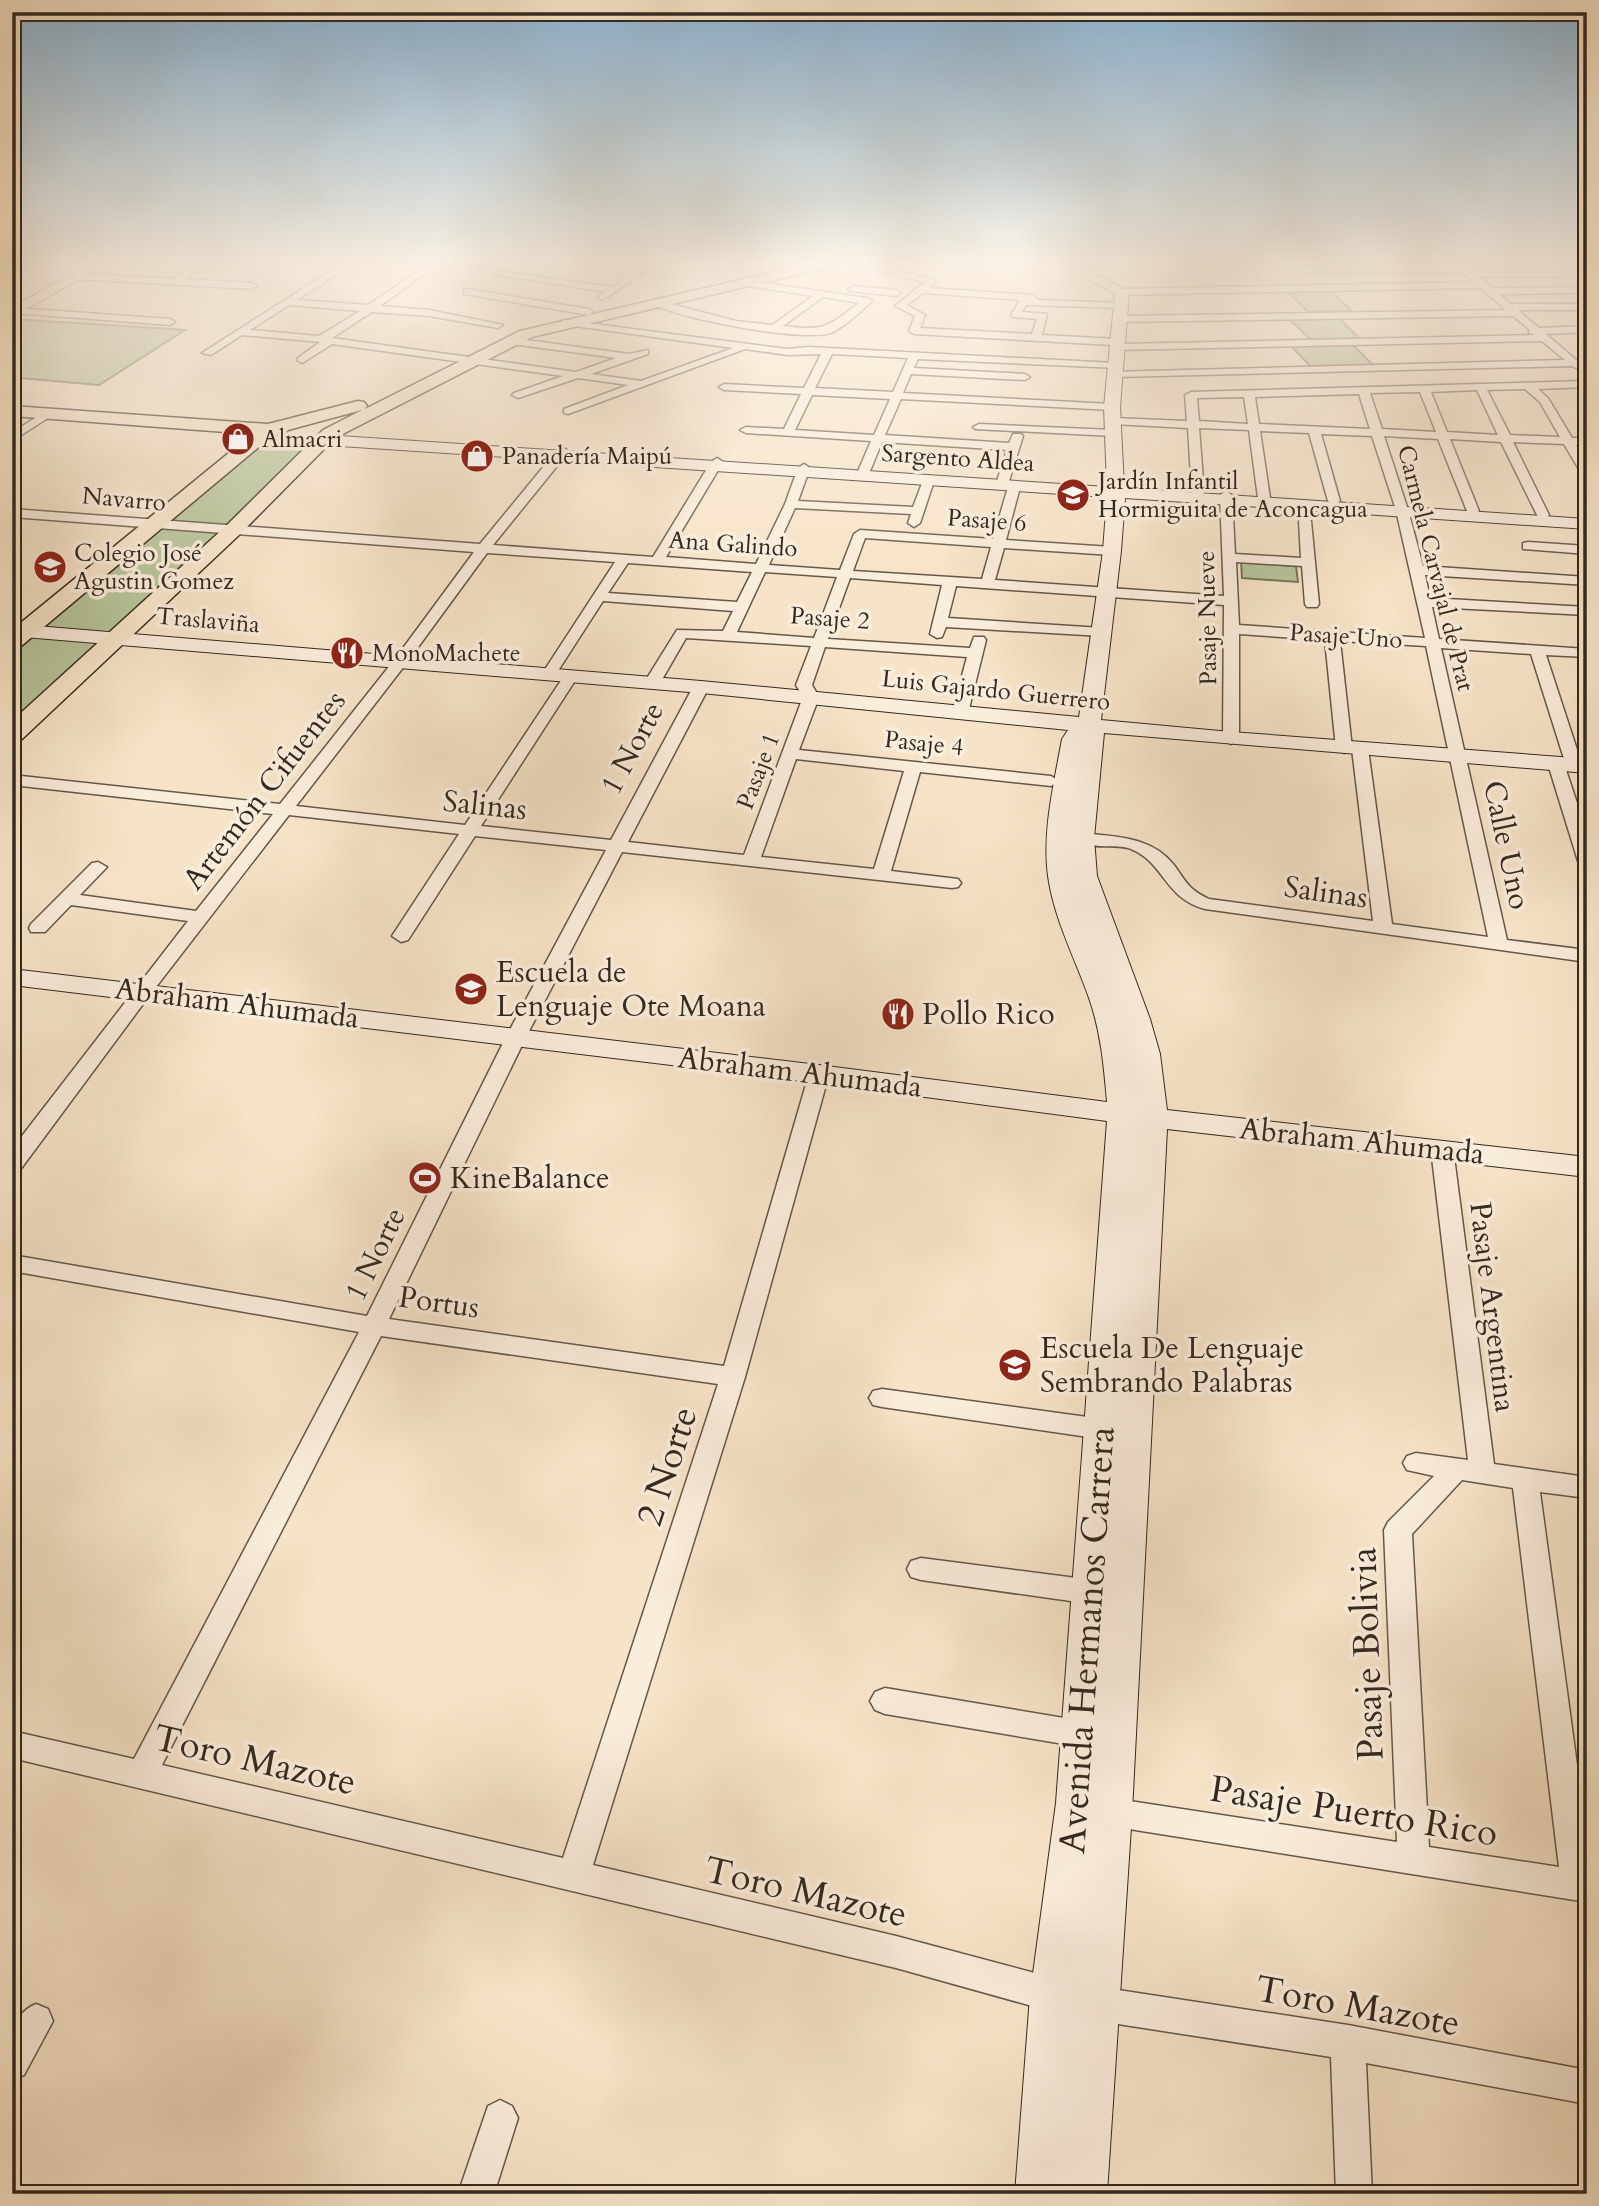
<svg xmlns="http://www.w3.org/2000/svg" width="1599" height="2206" font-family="Cardo,serif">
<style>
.green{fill:#b7c59b;stroke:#75775e;stroke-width:2}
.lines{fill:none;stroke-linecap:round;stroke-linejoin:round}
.street-casing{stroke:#64584a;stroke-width:3}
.secondary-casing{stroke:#332920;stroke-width:2}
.primary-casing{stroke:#332920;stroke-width:3}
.street{fill:#faeddb;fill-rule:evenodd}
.secondary{fill:#faeddb;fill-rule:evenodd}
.primary{fill:#f7e4c8;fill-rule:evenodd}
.labels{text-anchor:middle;stroke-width:7;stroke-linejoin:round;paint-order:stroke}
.far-poi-label{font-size:24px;fill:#332920;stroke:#faeddb;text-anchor:start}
.far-street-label{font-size:24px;fill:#332920;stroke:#faeddb}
.street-label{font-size:30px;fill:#332920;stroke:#faeddb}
.poi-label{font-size:30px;fill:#332920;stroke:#faeddb;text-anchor:start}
.near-street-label{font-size:37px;fill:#332920;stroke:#faeddb}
</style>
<rect width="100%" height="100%" fill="#f7e4c8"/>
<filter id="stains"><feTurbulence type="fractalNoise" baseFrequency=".00286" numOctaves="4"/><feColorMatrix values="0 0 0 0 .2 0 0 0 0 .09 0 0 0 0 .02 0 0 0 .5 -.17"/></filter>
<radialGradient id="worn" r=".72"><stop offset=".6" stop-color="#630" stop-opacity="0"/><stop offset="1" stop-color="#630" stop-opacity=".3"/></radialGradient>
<path class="green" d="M1329,290l23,21 -44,1 -21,-21z
M1338,317l22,22 -49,1 -22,-21z
M12,319l160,10 13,1 -86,55 -79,-7 -8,5z
M1351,343l23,23 -62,2 -22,-23z
M261,438l57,4 -306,283v-72z
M1241,562l55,4 2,16 -56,-4z"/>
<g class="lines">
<defs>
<path id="street" d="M200,263h11l-26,16 67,4 5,3 -5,3 -175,-10 -5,-3 5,-3 96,6z
M343,263h11l-57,37 71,5 63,-42h9l-60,43 49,4 74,15 -5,3 -69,-12 -57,-4 -40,26 244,34 40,-14 -104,-14 -5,-3 5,-3 117,16 19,-4v4l-57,20 50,7 92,-33 -166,-23 -5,-3 1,-2 225,29 21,-2 306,16 5,3 -1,2 -201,-9 -4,9 111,6 5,3 -5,3 -114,-6 -8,19 209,11 6,3 -6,3 -211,-11 -16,36 124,8 4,-9h8l2,2 -14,45 -6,4 -6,-4 10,-31 -125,-8 -14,34 -6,4 -6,-4 15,-35 -125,-8 -6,-3 6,-3 38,2 17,-35 -77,-4 -5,-3 5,-3 80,4 17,-34 -33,1 -43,-6 -177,65 -4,-1v-4l64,-24 -50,-7 -60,20 -6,-3 2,-2 49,-17 -231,-32 -30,19 -5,-3 1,-2 22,-16 -78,-7 -31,20 -9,-2zM289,305l71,6 -41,25 -69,-6zM832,354l76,4 -15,34 -78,-4zM812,395l78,4 -16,36 -79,-5z
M590,263h68l-55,37 -5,-3 7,-5 -112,-18 5,-3 114,16 26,-18 -44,-3z
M846,263h15l74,16v4l-6,5 105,7 4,5 86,3v4l-3,1 -95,-3 -4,7 25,2 -5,21 75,4 4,1v4l415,-9 -7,-2v-4l-16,-13 -394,6 -5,-3 5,-3 387,-6 -25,-22 -359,7 -5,-3 5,-3 352,-7 -12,-10 -160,1v-4l3,-1 150,-2 -2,-3h9l10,8 115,-1v6l-108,1 13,11 95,-1v6l-88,1 12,10h76v6h-69l21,18 48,-2v6l-41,2 37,32 -5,3 -6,-3 -458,11 -4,-1v-4l455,-12 -23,-19 -426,9 -4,-1v-4l-198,-11 -5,-3 6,-15 -20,-10 30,-24zM923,293l97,7 -9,15 2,2 24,2 -5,15 -112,-6 5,-13 -18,-10z
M1100,263h25l-49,8 -5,-3z
M1208,263h10l7,6 -8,2z
M745,280l122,18 5,3c-10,10 -26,24 -39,31 -24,12 -159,-14 -182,-29l5,-3 80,21 36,4 41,-29 -71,-11 -2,-2zM823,297l36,6c-33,25 -34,28 -76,23z
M853,286l43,4 5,3 -5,3 -46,-5 -2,-2z
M467,289l122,20 5,3 -5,3 -125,-21v-4z
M16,308l154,11 5,3 -5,3 -157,-12 -1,-4z
M1587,381v6l-49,2 10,9 24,40h15v7h-11l11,17v15l-4,-1 -19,-32 -51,-2 36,73 -2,3h-8l-2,-3 -36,-73 -51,-3 29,72 -6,4 -6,-4 -29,-72 -54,-3 24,74 15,56 164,11v8l-162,-10 5,23 157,9v8l-155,-8 7,32 148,10v8l-41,-2 36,110 -8,5 -8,-5 -35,-111 -90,-6 66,292 80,10v12l-382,-53c-40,-10 -41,-47 -74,-60 -16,-7 -45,3 -58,-11l9,-5c34,4 69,3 92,32 13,18 14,24 35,34l164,22 -21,-172 8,-5 8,5 24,175 96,13 -62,-291 -86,-5 12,107 -8,5 -8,-5 -11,-108 -86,-6v105l-8,5 -8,-5 1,-134 -268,-19 -8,32 154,10 7,4 -7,4 -156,-9 -4,10 -5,1 -7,-4 12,-49 -92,-7 -22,61 142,9 4,-11h10l2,3 -18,73 -8,5 -8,-5 15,-56 -142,-10 -13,38 7,12 -20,53 252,26 8,5 -8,5 -131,-14 -29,99 67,8 3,4 -3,4 -6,1 -330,-36 -96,185 -137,282 335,47 85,-292 3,-4h14l3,4 -84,303 -152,488 303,71 161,43 12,5 5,12 -5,12 -12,5 -161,-45 -884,-210v-27l122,28 225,-427 -347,-61v-16l355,61 139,-279 100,-187 -131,-14 -67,104 -7,2 -9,-6 67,-102 -170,-19 -140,181 -129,174 -8,2v-23l176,-228 -117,-16 -26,27h-14l-2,-4 2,-4 61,-61 6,-1 9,5 -27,28 116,16 77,-97 -261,-29v-10l268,29 115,-145 79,-107 -462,-35v-8l468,35 78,-95h8v6l-73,90 160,12 58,-95 6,-4 6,4 -57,95 90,7 29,-60 13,-36 6,-4 6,4 -12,33 115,6 11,-29 10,3 -14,42 -6,4 -6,-4 3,-9 -116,-6 -26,57 71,5 14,-36 6,-4 133,9 15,-52 6,-4 6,4 -14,53 106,7 7,4 -7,4 -108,-7 -9,32 229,16 -4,-101 6,-4 6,4 3,59 66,4 -2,-37 6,-4 6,4 8,83 -2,3h-10l-2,-3 -3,-38 -66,-4 3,63 186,13 -29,-128 -24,-74 -51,-2 19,67 -6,4 -6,-4 -19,-68 -49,-2 10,67 -6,4 -6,-4 -9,-68 -50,-2 5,65 -6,4 -6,-4 -4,-65 -75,-4 -6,-3 6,-3 74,3 -2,-26 6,-3zM1525,389l15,13 20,35 -50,-2 -23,-45zM1477,390l21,45 -51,-3 -16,-40zM1420,392l16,40 -54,-3 -12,-36zM1359,394l11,35 -111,-5 -4,-27zM1244,397l4,27 -49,-3 -2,-23zM865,538l126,9 -9,32 -129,-8zM487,553l128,9 -73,112 2,3h10l49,-76 130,10 -10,20 -46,-1 -33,53 8,5 8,-5 26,-45 125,8 -15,39 7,12 -59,158 -116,-13 81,-155 -8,-5 -8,5 -82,153 -130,-14 97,-150 -7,-4 -5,1 -101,152 -169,-19 109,-141zM628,563l124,9 -15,30 -129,-9zM765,572l72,5 -23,61 -77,-6zM796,759l108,12 -30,98 -113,-12zM381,1336l337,48 -155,474 -401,-93z
M44,412l10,2 -42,27v-8z
M979,424l134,6 6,3 -6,3 -138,-7 -2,-2z
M1528,542l59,4v8l-64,-5v-6z
M1556,759l8,5 23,69v33l-9,-5 -30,-97z
M1442,1142l8,2 3,5 41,315 93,13v21l-47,-6 47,347v63l-477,-76 -11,-4 -4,-10 4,-10 11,-4 287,44 -13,-312 4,-8 46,-46 -27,-6 -4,-7 4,-7 9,-3 52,7 -37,-311 3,-5zM1462,1480l51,8 46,379 -130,-20 -17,-313z
M882,1389l220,30 9,3 4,7 -4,7 -9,3 -220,-32 -9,-2 -4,-7 4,-7z
M921,1558l171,22 10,4 4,8 -4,8 -10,4 -171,-24 -10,-3 -4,-8 4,-8z
M885,1688l197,33 11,4 4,9 -4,9 -11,4 -197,-33 -10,-4 -5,-9 5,-9z
M1092,1986l256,39 239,45v34l-221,-41 6,131h-36l-5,-137 -239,-37 -12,-5 -5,-12 5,-12z
M36,2004l12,5 5,12 -29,54 -12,5c0,-28 -7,-63 24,-76z
M500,2100l12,6 6,12 -24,76h-36l30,-88z"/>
<path id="secondary" d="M93,263h15l-96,54v-10z
M1060,263h15l54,29 -9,115 4,81 463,31v10l-462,-31 -4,53 -20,169 130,12 356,27v14l-483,-40 -10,105 3,38 53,143 10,35 7,56 420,47v20l-420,-48 -35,683 -25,382h-92l15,-198 26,-193 51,-682 -288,-38 -807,-98v-16l807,96 288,37c-3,-35 -6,-70 -18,-104 -14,-40 -35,-79 -41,-122 -6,-45 6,-92 14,-137l6,-9 -367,-37 -689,-57v-12l689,57 378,36 24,-166 4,-54 -782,-52 -8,-5 8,-5 782,52 -3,-80 11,-113z"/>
<path id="primary" d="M813,263h24l-7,4 -298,70 -197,101 -96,97 -218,205 -9,2v-21l213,-194 98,-97 39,-20 -74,20 -3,4 -12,1 -253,212 -8,2v-19l240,-196 -240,-18v-10l256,18 90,-23 6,1 3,4 -2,3 155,-78z"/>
</defs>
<use href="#street" class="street-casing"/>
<use href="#secondary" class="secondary-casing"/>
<use href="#primary" class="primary-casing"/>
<use href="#street" class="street"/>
<use href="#secondary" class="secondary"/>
<use href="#primary" class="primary"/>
</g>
<linearGradient id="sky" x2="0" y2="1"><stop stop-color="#8cb7d8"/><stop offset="0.46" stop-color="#fbf3e6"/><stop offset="1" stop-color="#fbf3e6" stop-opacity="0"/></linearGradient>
<rect width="1599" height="571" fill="url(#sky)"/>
<defs>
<symbol id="shop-disc" viewBox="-11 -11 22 22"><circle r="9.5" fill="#8f2418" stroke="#faeddb"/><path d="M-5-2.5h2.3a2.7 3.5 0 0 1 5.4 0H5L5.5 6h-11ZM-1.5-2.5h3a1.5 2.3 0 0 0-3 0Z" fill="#fff"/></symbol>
<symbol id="school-disc" viewBox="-11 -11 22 22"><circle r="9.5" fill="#8f2418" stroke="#faeddb"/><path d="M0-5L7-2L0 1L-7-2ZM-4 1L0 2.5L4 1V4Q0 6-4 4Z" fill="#fff"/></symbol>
<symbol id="restaurant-disc" viewBox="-11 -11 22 22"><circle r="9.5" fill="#8f2418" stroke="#faeddb"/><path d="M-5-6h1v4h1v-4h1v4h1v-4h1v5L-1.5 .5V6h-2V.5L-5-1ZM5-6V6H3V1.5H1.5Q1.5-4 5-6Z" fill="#fff"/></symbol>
<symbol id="stadium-disc" viewBox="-11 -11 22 22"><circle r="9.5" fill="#8f2418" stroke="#faeddb"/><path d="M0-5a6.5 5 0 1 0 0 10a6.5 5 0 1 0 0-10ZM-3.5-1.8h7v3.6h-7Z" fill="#fff"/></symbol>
</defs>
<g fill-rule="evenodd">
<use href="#shop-disc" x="219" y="420" width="38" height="38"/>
<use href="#shop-disc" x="458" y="437" width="38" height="38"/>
<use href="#school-disc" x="1054" y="476" width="38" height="38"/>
<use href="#school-disc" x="31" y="548" width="38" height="38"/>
<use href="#restaurant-disc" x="328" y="634" width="38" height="38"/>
<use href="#school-disc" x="452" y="970" width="38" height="38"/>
<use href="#restaurant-disc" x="879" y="995" width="38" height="38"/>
<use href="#stadium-disc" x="406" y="1159" width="38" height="38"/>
<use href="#school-disc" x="996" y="1346" width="38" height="38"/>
</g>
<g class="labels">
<g class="far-poi-label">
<text x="262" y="447">Almacri</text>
<text x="502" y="464">Panadería Maipú</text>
<text x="1098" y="489">Jardín Infantil<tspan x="1098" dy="28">Hormiguita de Aconcagua</tspan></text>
<text x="74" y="561">Colegio José<tspan x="74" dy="28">Agustin Gomez</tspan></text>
<text x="372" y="661">MonoMachete</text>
</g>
<g class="far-street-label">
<text transform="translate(958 458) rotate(4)" y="8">Sargento Aldea</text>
<text transform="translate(124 499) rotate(5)" y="8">Navarro</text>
<text transform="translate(987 520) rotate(4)" y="8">Pasaje 6</text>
<text transform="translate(733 544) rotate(4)" y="8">Ana Galindo</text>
<text transform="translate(1436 568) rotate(76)" y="8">Carmela Carvajal de Prat</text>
<text transform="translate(830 618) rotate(4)" y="8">Pasaje 2</text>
<text transform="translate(1207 618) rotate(-91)" y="8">Pasaje Nueve</text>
<text transform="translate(208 620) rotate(5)" y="8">Traslaviña</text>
<text transform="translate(1346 636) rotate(4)" y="8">Pasaje Uno</text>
<text transform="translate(996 690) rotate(6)" y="8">Luis Gajardo Guerrero</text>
<text transform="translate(924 743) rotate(6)" y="8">Pasaje 4</text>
<text transform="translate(758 771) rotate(-69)" y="8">Pasaje 1</text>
</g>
<g class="street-label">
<text transform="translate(632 748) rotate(-62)" y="10">1 Norte</text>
<text transform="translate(264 790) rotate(-52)" y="10">Artemón Cifuentes</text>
<text transform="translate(485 805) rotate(6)" y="10">Salinas</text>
<text transform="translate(1507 845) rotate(78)" y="10">Calle Uno</text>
<text transform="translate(1326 892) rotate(8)" y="10">Salinas</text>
<text transform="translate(237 1003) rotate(7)" y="10">Abraham Ahumada</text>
<text transform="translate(800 1072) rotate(7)" y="10">Abraham Ahumada</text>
<text transform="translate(1362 1141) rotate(6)" y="10">Abraham Ahumada</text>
<text transform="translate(375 1254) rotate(-64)" y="10">1 Norte</text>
<text transform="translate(439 1302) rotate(8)" y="10">Portus</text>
<text transform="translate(1493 1307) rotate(83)" y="10">Pasaje Argentina</text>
</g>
<g class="poi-label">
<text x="496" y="982">Escuela de<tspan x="496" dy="34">Lenguaje Ote Moana</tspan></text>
<text x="922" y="1024">Pollo Rico</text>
<text x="450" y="1188">KineBalance</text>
<text x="1040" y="1358">Escuela De Lenguaje<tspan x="1040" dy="34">Sembrando Palabras</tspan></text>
</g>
<g class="near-street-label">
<text transform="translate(666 1466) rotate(-72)" y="13">2 Norte</text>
<text transform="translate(1086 1640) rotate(-86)" y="13">Avenida Hermanos Carrera</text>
<text transform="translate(1366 1654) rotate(-92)" y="13">Pasaje Bolivia</text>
<text transform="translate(255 1759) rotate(13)" y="13">Toro Mazote</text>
<text transform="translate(1354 1810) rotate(9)" y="13">Pasaje Puerto Rico</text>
<text transform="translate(806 1891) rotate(13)" y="13">Toro Mazote</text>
<text transform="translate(1358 2005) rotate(10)" y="13">Toro Mazote</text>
</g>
</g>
<rect width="1599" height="2206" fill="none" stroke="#f7e4c8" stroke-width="42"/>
<rect x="14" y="14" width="1571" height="2178" fill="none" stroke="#332920" stroke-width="3.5"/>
<rect x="21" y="21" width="1557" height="2164" fill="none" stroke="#332920" stroke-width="2"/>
<rect width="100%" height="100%" filter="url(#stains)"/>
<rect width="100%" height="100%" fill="url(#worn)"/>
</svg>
